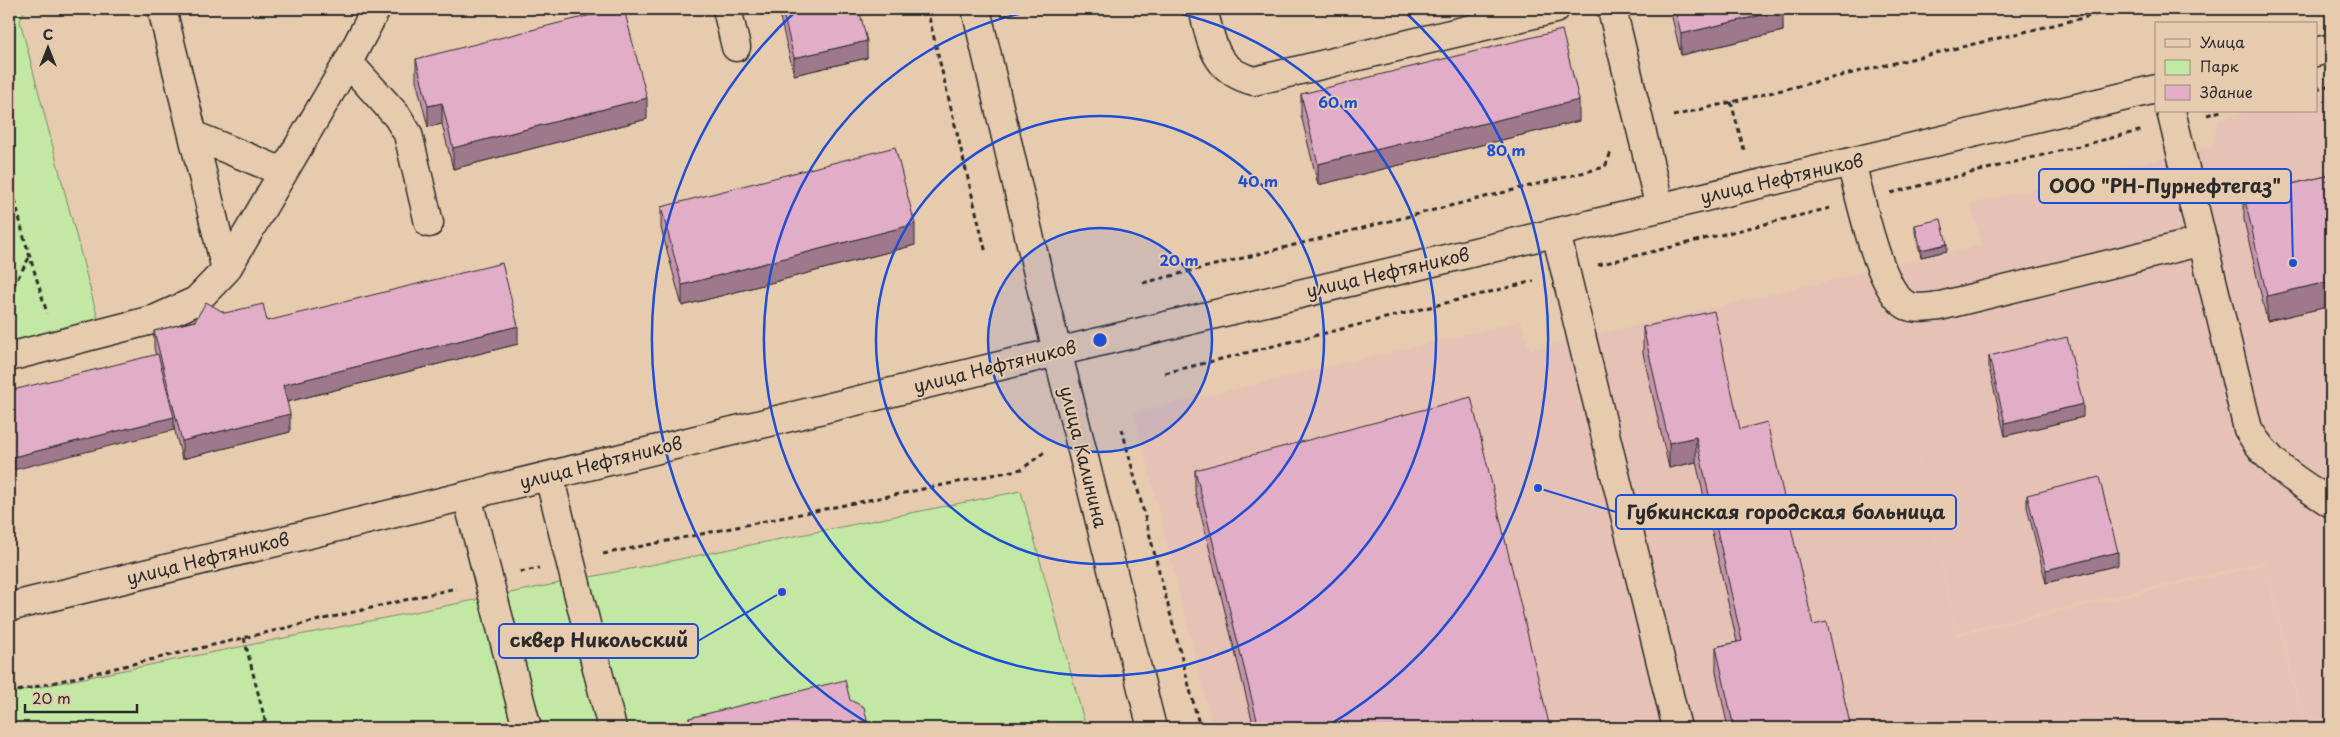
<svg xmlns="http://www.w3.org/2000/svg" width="2340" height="737" font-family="'Playpen Sans',sans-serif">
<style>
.built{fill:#e6c2b6}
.green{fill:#c2e8a3;stroke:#768a67}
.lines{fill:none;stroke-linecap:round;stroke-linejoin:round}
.minor-casing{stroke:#2b2b2b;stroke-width:31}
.path{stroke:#2b2b2b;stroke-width:3;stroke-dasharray:5 4;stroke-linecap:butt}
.minor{stroke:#e7cbae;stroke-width:28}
.wall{fill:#c295ab;stroke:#2b2b2b}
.shaded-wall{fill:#9e798b;stroke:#2b2b2b}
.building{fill:#e2adc7;stroke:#2b2b2b}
.ring{fill:none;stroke:#1d4ed8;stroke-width:2.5}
.labels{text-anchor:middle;stroke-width:4;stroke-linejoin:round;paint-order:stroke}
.street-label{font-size:18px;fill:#2b2b2b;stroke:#e7cbae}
.centre{fill:#1d4ed8;stroke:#e7cbae;stroke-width:2.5}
.ring-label{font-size:15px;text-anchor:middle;font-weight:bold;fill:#1d4ed8;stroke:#e7cbae;stroke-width:4;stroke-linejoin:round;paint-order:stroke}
.leader{fill:none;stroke:#1d4ed8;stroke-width:2}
.callout-dot{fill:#1d4ed8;stroke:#e7cbae;stroke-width:2}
.callout{fill:#e7cbae;stroke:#1d4ed8;stroke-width:2}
.callout-label{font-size:19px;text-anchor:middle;font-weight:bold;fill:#2b2b2b}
</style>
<rect width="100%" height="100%" fill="#e7cbae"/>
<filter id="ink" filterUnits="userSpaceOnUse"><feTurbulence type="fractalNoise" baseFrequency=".02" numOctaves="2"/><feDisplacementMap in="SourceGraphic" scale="10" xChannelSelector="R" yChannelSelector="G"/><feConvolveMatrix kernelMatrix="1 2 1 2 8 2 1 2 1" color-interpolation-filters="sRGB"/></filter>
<g filter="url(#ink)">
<path class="built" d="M2331,92v624l-27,7 -39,-161 -308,71 -69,-307 69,309 308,-71 38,160 28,-7v11h-1118l-79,-315 387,-92 9,29 451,-105 -10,-41 242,-58 5,-27 31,-8h67v-16z"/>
<path class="green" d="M9,9h16l-5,12 79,302 -90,22z
M1021,491l65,237h-1077v-35z"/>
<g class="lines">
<defs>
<path id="minor" d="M162,9l64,261
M376,9l-28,53 49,54 11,18 21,89
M727,9l9,38
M976,9l68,290 108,429
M1203,9c9,34 11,62 51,72l301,-72
M1612,9l48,199
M2316,52l15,-4
M2171,111l77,318c21,36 49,52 83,74
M193,135l90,37
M1851,163c9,31 27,126 55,142 9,5 24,2 34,1l263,-65
M1556,233l121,495
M9,357l147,-38 40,-18 30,-31 122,-208
M549,476l63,252
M467,496l60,232
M9,607l1048,-255 1099,-263"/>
</defs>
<use href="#minor" class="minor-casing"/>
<path class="path" d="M927,9l59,244
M2316,89l15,-4
M1731,102l14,52
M2207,115l14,-4
M1673,116l447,-107
M9,174l14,60 24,79
M1891,193l252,-63
M1598,265l232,-57
M1143,283l462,-116 6,-15
M9,294l21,-38
M1165,373l369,-92
M1122,429l78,299
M603,554l419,-85 25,-19
M520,572l19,-4
M244,638l23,90
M9,693l447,-105"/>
<use href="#minor" class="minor"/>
</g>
<path class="wall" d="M778,9h81l8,49 -73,17z
M1670,9h112l1,22 -102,24z
M416,59l231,60 -194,50 -11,-45 -14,3 -12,-47z
M1301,94l278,27 -261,64 -17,-70z
M2331,175v131l-64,15 -23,-101v-25z
M661,207l254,38 -233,61 -21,-78z
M1915,225l32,26 -26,6 -6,-25z
M225,313l42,8 251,23 -231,58 3,30 -108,27 -28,-111v-17z
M1643,327l97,102 110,299h-122l-12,-56v-25l21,-5 -41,-180 -27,6 -26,-115z
M1989,356l94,61 -78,19 -16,-68z
M1195,470l355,258h-296l-59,-237z
M2027,495l91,70 -72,18 -19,-76z
M850,700l17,28h-178v-10z"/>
<path class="shaded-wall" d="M1783,10v21l-102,24v-21z
M867,41v17l-73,17v-17z
M647,98v21l-194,50v-21z
M1579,100v21l-261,64v-21z
M442,103v21l-14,3v-21z
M915,224v21l-233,61v-21z
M1947,244v7l-26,6v-7z
M2331,281v25l-64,15v-25z
M518,326v18l-235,59v-18z
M2083,404v13l-78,19v-13z
M290,414v18l-108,27v-18z
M174,417v13l-165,41v-13z
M1696,437v25l-27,6v-25z
M2118,552v13l-72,18v-13z
M867,720v8h-6z
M1850,724v4h-18z"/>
<path class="building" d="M615,9h9l23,89 -194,50 -11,-45 -14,3 -12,-47z
M782,9h77l8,32 -73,17z
M1675,9h107l1,1 -102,24z
M1562,30l17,70 -261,64 -17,-70z
M895,147l20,77 -233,61 -21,-78z
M2331,175v106l-64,15 -23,-101z
M1941,219l6,25 -26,6 -6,-25z
M502,263l16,63 -235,59 7,29 -108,27 -28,-110 41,-10 11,-19 19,11 38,-9 4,17z
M1714,311l26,118 27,-7 46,203 14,-3 23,102 -18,4h-98l-18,-81 26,-6 -46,-204 -27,6 -26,-116z
M2067,337l16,67 -78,19 -16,-67z
M158,354l16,63 -165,41v-67z
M1471,397l79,331h-291l-64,-258z
M2099,477l19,75 -72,18 -19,-75z
M845,680l5,20 14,7 3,13 -6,8h-169l-3,-10z"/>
</g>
<circle cx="1100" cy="340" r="112" fill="#1d4ed8" fill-opacity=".12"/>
<g class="ring">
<circle cx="1100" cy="340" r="112"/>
<circle cx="1100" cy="340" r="224"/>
<path d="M1158 9A336 336 0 1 1 1042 9"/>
<path d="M876 728A448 448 0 0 1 797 10M1403 10A448 448 0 0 1 1324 728"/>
</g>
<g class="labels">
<g class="street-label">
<text transform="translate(1782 179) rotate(-13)" y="6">улица Нефтяников</text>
<text transform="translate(1388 273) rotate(-13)" y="6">улица Нефтяников</text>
<text transform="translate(995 367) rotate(-14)" y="6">улица Нефтяников</text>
<text transform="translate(1083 457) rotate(76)" y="6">улица Калинина</text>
<text transform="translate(601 463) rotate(-14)" y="6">улица Нефтяников</text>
<text transform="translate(208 559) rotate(-14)" y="6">улица Нефтяников</text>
</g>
</g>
<circle cx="1100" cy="340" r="8" class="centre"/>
<g class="ring-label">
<text x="1338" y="108">60 m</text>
<text x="1506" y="156">80 m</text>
<text x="1258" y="187">40 m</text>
<text x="1179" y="266">20 m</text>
</g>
<path class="leader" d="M2293 263L2291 186M1538 488L1616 512M782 592L698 641"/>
<g class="callout-dot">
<circle cx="2293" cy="263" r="5"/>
<circle cx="1538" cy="488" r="5"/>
<circle cx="782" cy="592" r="5"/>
</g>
<g class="callout">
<rect x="2039" y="169" width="252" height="34" rx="5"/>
<rect x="1616" y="495" width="340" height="34" rx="5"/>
<rect x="499" y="624" width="199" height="34" rx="5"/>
</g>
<g class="callout-label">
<text x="2165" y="193">ООО "РН-Пурнефтегаз"</text>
<text x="1786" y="519">Губкинская городская больница</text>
<text x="599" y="647">сквер Никольский</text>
</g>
<rect width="2340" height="737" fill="none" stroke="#e7cbae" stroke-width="30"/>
<rect x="15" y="15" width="2310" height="707" fill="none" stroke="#2b2b2b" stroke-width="2" filter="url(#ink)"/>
<rect x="2155" y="22" width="162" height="90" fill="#e7cbae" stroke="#9c8b7a"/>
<rect x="2165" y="39" width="25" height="8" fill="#e7cbae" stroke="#9c8b7a"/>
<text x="2200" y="48" font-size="15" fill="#2b2b2b">Улица</text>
<rect x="2165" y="60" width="25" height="15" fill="#c2e8a3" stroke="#9c8b7a"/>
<text x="2200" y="72" font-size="15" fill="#2b2b2b">Парк</text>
<rect x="2165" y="85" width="25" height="15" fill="#e2adc7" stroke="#9c8b7a"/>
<text x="2200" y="98" font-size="15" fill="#2b2b2b">Здание</text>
<g transform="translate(48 48)" stroke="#e7cbae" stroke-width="4" paint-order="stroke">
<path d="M0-4L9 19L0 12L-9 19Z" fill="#2b2b2b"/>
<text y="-8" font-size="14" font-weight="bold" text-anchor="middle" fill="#2b2b2b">С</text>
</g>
<path d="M25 704v8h112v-8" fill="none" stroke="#2b2b2b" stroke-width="2.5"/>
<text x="32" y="704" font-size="15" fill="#2b2b2b" stroke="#e7cbae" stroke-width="4" paint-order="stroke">20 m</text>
</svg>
